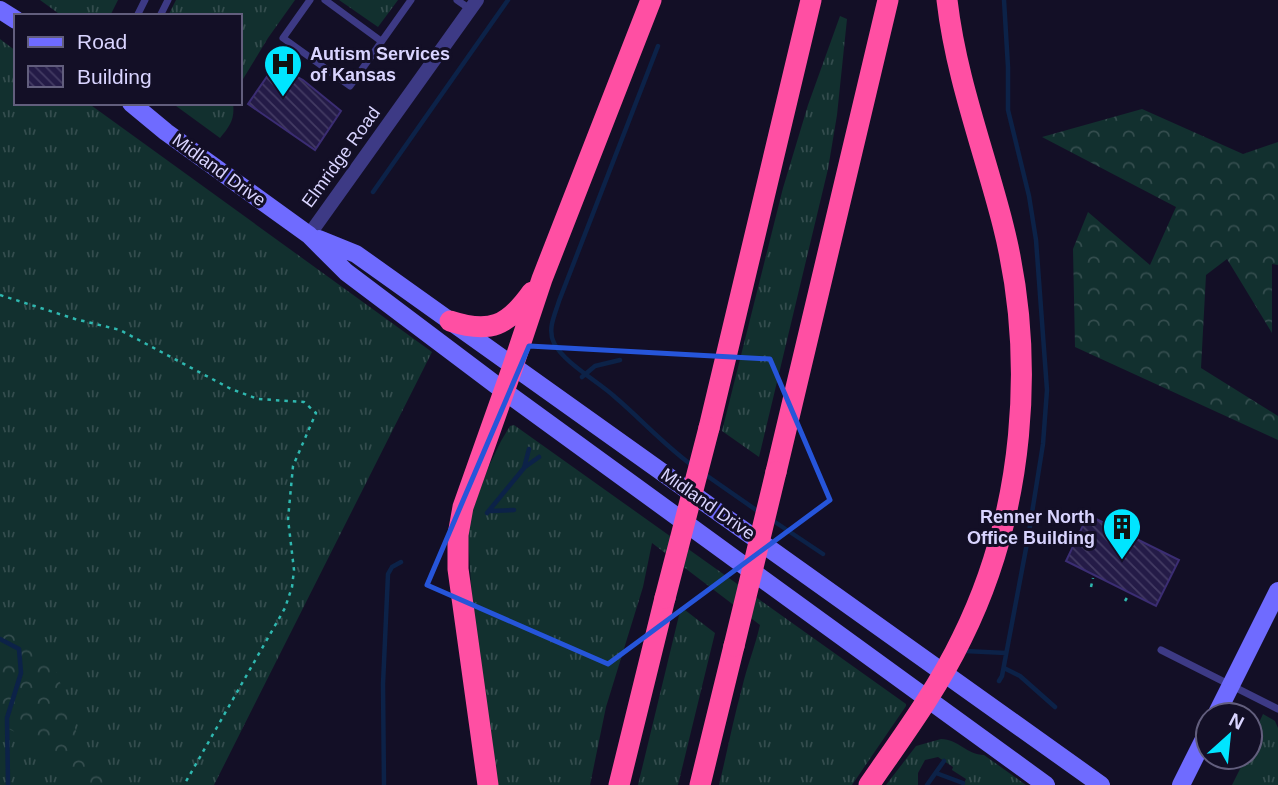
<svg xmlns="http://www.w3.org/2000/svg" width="1278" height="785" font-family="Helvetica,sans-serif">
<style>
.grass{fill:url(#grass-tufts)}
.forest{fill:url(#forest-crowns)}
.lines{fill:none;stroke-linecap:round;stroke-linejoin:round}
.stream{stroke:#0c2248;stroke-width:4.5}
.building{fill:url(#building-back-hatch);stroke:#3b2d73;stroke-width:2}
.path{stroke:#2fb8b0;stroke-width:2.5;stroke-dasharray:3.5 5;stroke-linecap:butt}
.service{stroke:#3d3a85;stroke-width:7}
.minor{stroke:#3d3a85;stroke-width:14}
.secondary{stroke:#6f6bff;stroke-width:18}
.motorway{stroke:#ff4fa3;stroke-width:21}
.motorway-bridge{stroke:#ff4fa3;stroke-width:21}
.marked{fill:none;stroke:#2655da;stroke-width:5;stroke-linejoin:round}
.labels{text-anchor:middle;stroke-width:6;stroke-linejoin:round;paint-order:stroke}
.poi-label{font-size:18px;font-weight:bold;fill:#d9d4ff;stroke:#130f26;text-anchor:start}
.street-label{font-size:18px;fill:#d9d4ff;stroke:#130f26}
</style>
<defs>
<pattern id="grass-tufts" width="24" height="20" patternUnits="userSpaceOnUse" patternTransform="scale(1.75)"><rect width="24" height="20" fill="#12302f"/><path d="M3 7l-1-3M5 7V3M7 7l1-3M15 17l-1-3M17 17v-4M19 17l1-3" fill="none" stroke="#344d4e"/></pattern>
<pattern id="forest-crowns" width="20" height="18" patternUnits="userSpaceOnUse" patternTransform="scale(1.75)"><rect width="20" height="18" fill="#12302f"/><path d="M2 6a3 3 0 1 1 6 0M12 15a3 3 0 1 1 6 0" fill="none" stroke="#344d4e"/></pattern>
<pattern id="building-back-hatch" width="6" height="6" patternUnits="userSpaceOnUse" patternTransform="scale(1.75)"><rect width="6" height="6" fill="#241b47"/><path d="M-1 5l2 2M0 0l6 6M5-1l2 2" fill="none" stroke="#433b63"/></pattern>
</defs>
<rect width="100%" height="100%" fill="#130f26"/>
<path class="grass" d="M40,0h78l-8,16h-48z
M176,0h119l-27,38 -28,46v-68h-72z
M339,0h59l-20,27z
M840,16l7,3 -10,96 -9,54 -69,288 -37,-26 61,-243 25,-83z
M0,39l16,12v52h72l344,249 -218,433h-214z
M172,103h61c2,16 -3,23 -13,35z
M514,425l392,279v2l-54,79h-133c8,-32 14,-65 23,-97 5,-22 13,-41 18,-63l-108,-82 -9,44 -37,120 -16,78h-95l-23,-185 -4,-65 3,-21 17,-46 13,-27 9,-15z
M681,607l34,26 -37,152h-40z
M1263,714l12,7 3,7v57h-46l14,-28h4l3,-21z
M941,739c17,0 26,16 43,16l42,30h-63l3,-6 -14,-9 1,-3 -15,-10 -13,3 -7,13v12h-32l30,-39z"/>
<path class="forest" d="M1142,109l101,45 35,-12v123l-6,-1v69l-45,-74 -21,16 -5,93 77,48v24l-203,-93 -2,-98 15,-37 62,53 26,-58 -134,-70z
M15,628l41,42 22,67 32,48h-35l-2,-9 -45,-38 -28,-13v-94z"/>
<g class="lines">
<path class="stream" d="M658,46l-99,255c-4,14 -12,28 -5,42 10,20 45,39 61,54 27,23 49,48 78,69
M373,192l135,-192
M582,377l13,-11 25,-6
M525,467l14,-10
M703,473l56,39
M491,511l23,-1
M487,513l37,-45 5,-19
M772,520l51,34
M0,639l19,10 2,24 -14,45 1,67
M965,651l41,2
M1004,668l16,8 35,31
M999,681l3,-5 26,-138 15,-94 4,-54 -11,-150 -7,-44 -21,-86v-43l-4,-67
M936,773l27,10
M384,785l-1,-101 5,-110 4,-7 9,-5
M927,785l17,-24"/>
</g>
<path class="building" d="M275,65l28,15 38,31 -26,39 -67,-46z
M1088,515l91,45 -23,46 -90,-45z"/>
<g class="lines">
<path class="path" d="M0,295l75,24 45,11 111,59 27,10 46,3 12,11 -23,53 -5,53 6,51 -2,17 -7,21 -101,177
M1091,587l2,-9
M1125,601l3,-5"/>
<path class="service" d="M310,0l-27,38 67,48 61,-86
M325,0l56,41
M457,0l13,9
M137,16l8,-16
M160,16l8,-16
M1161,650l117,59"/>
<path class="minor" d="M309,235l168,-235"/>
<path class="secondary" d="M0,10l16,10
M131,103l35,29 143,103 37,37 158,119 542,394
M319,239l37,15 745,531
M1216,715l62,-124
M1181,785l27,-54"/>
<path class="motorway" d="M450,321c40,13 58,5 82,-29
M709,428l102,-428
M776,472l112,-472
M488,785l-30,-216v-34l5,-28 50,-141 29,-87 109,-279
M619,785l46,-187
M700,785l34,-139
M869,785c33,-48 68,-95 93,-147 62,-125 75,-278 41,-413 -19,-75 -47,-147 -56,-225"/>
<path class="motorway-bridge" d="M665,598l44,-170
M734,646l42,-174"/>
</g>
<path class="marked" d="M529,346l241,13 60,141 -222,164 -181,-79z"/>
<defs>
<symbol id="hospital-pin" viewBox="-11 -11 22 30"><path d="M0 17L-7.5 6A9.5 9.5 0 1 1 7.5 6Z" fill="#00e5ff" stroke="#130f26"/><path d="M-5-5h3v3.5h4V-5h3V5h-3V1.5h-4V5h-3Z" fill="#111"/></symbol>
<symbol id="building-pin" viewBox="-11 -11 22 30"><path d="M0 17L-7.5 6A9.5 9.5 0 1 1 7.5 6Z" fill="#00e5ff" stroke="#130f26"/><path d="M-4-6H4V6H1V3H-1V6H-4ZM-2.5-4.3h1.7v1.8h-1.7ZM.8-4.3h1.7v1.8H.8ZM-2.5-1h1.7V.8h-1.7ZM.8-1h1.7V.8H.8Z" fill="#111"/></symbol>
</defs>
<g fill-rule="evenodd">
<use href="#hospital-pin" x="261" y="42" width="44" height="60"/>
<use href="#building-pin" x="1100" y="505" width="44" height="60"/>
</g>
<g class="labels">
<g class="poi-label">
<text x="310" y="60">Autism Services<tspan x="310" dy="21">of Kansas</tspan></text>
<text x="1095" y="523" text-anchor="end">Renner North<tspan x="1095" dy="21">Office Building</tspan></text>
</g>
<g class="street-label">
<text transform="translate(341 157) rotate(-54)" y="6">Elmridge Road</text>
<text transform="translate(219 170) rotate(36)" y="6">Midland Drive</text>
<text transform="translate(708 504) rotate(35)" y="6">Midland Drive</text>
</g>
</g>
<rect x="14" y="14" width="228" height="91" fill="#130f26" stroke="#625e7d" stroke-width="2"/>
<rect x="28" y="37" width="35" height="10" fill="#6f6bff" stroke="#625e7d" stroke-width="2"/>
<text x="77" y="49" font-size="21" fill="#d9d4ff">Road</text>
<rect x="28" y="66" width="35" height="21" fill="url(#building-back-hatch)" stroke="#625e7d" stroke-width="2"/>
<text x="77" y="84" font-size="21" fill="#d9d4ff">Building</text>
<g transform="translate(1229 736) rotate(27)"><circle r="33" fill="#130f26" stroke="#625e7d" stroke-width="2"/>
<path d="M0-5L12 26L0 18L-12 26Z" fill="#00e5ff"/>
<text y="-10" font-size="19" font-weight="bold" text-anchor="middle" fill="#d9d4ff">N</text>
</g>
</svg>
